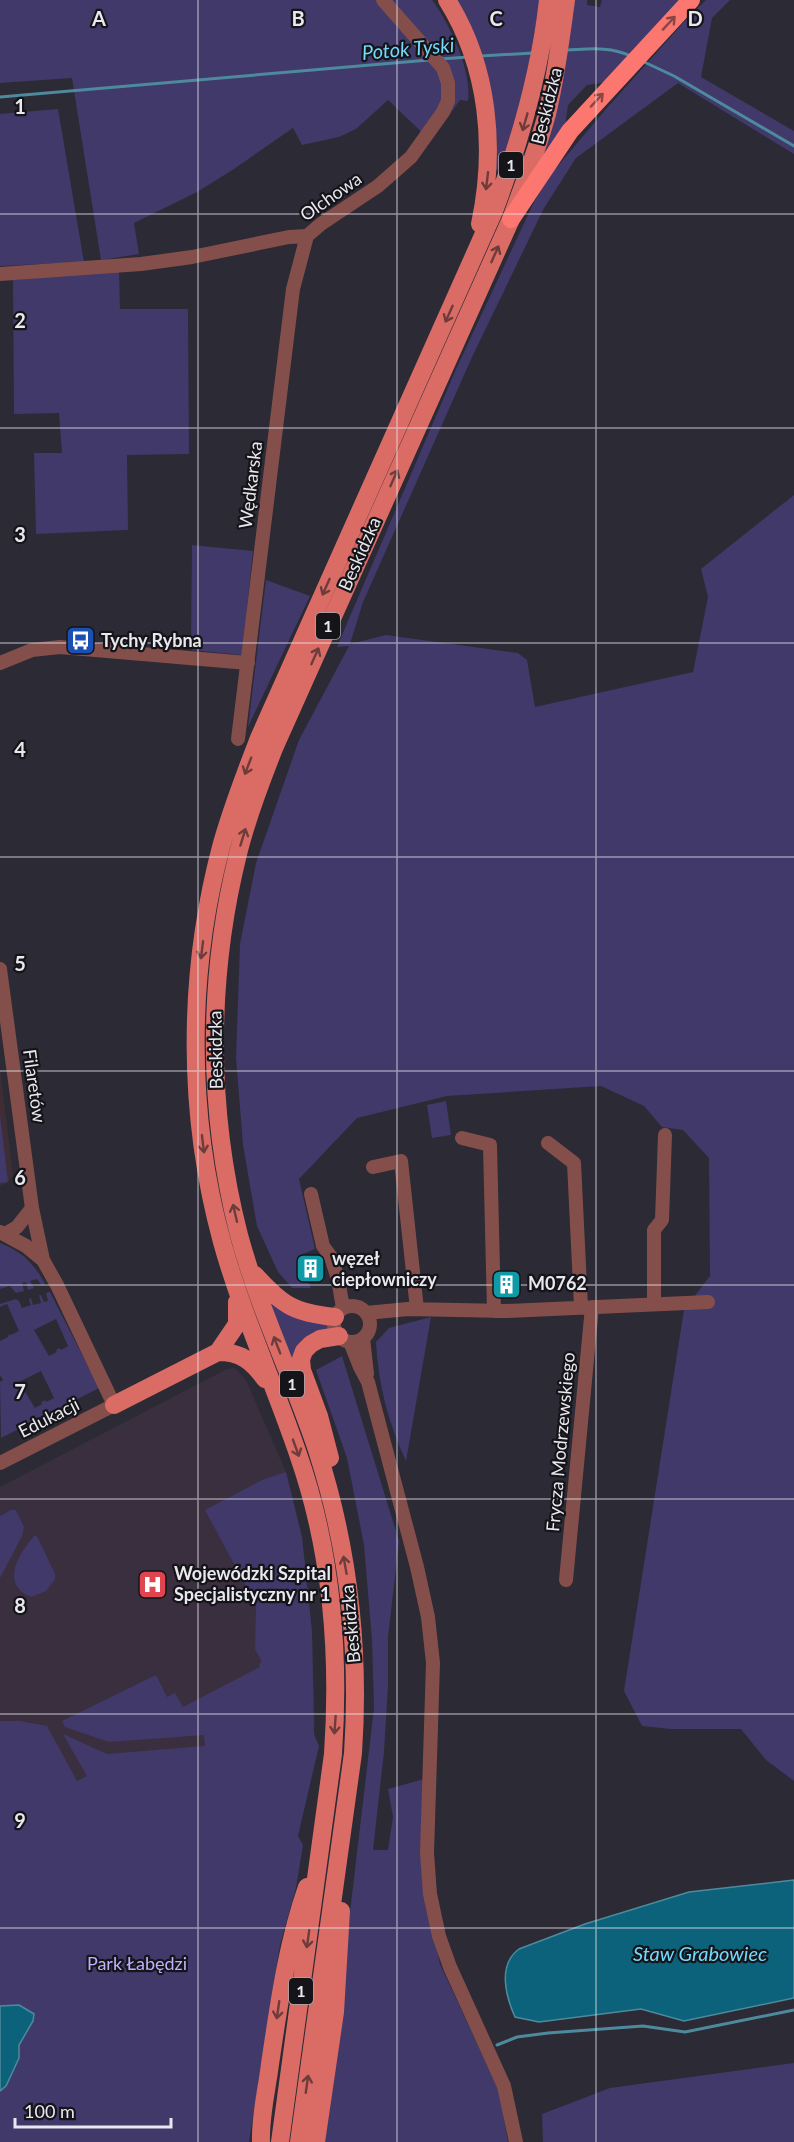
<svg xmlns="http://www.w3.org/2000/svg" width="794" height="2142" font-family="Lato,sans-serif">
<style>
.education{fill:#3f2d36}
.medical{fill:#3a2f3e}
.green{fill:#41396a;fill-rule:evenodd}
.water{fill:#0c627a;stroke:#4e8a9d;stroke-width:1.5}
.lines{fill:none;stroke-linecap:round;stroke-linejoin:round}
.stream{stroke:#4e8a9d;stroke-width:3}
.minor{stroke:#844f4a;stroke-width:14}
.major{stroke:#da6c65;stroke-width:18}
.highway{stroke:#fb776f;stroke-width:18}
.oneway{stroke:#884644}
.oneway2{stroke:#6d3c3b}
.grid{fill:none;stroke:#e9e8ef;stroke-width:1.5;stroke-opacity:0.55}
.labels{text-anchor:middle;stroke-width:4.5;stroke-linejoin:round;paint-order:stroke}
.shield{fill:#141419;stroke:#a9a8af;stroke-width:1.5}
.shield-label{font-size:16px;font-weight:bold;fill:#e9e8ef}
.street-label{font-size:18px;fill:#e9e8ef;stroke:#141419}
.poi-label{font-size:18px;font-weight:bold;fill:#e9e8ef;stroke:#141419;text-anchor:start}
.park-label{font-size:18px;fill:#bcb3ff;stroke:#141419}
.water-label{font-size:20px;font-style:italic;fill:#74d9fc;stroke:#141419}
.grid-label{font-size:20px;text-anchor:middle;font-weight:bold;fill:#e9e8ef;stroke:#141419;stroke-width:4.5;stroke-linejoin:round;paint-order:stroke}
</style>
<rect width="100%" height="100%" fill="#2b2a35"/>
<path class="education" d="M0,1068l13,107 -5,7 -8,4z"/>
<path class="medical" d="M235,1368l11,12 40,92 16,65 10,95 3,94 -315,115v-354l227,-118z"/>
<path class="green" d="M0,0h432c18,24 40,71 36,101l-8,-1 -29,41 -43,-41 -32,29 -17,8 -37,8 -9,-17 -59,41 -37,23 -63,31 5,31 -38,6 -29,-182 -72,5z
M452,0h88l-20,117 -17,52 -10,1z
M575,0h12v5l13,2 2,-7h86l-80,82 -21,3 -19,20 -3,22 -19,28 -5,2z
M706,0h24l-18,18 -11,59 93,54v23l-116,-71 -102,75 -32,50 -71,147 -110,247 -13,42 36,-9 132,18 9,7 8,47 158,-35 15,-75 -7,-28 93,-74v1286l-28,-21 -25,-31h-70l-29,-3 -18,-35 60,-381 26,-34 -1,-118 -26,-28 -21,-3 -18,-21 -43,-20 -154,10 -90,22 -58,61 16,70 -17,7 13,32h-19l-14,-16 -21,-46 -14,-81 -7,-87 4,-114 16,-81 43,-123 50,-94 -12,1 8,-19 112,-261 77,-165 17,-28 55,-65 78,-87z
M58,109l26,153 -84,4v-152z
M119,270l1,39h68l1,145 -62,1 1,75 -92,4 -2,-81h28l-3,-40 -45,1 -1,-134z
M192,545l61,6 -11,104 -51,-5z
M266,580l44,16 -62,131z
M446,1101l5,34 -19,3 -5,-33z
M0,1115l8,67 -8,1z
M0,1243c21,8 35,21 45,41l-3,2 -5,-7 -7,2 4,7 -6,2 -2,-8 -4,1 2,8 -8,2 -6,-7 -10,3z
M50,1292l49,96 -98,50 -1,-56 3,-2 -3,-5v-34l8,-4 1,-3 2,1 8,-4 -12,-27 -7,3v-3l16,-5 3,2 3,7 9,-3 -2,-6 2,-1 2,7 8,-2 -2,-8h2l3,7 4,-1 -2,-8zM56,1319l12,27 -7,4 -2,-2 -3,2 1,2 -8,4 -15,-26zM41,1371l13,27 -8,4 -1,-2 -4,2 1,2 -7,4 -16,-26z
M267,1299l62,21 1,11 -35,39z
M431,1317l-25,144c-18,-38 -28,-78 -30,-119l13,-14z
M342,1356l57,185 -11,97v47l-4,67 -11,98h15l5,-33 -5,-28 36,-10 4,131 12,54 59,127 9,51h-185l51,-434 -2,-68 -8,-95 -17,-87 -31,-88z
M286,1472l16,65 10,95 2,102 5,12 -21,90 5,9 -7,43 -16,57 -31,197h-249v-421h20l27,5 30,55 10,-5 -24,-42 44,20 98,-8 -1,-11 -95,7 -44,-15 -3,-6 94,-46 11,22 8,-4 8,14 77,-40 -1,-3 3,-2 -7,-13 1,-44 -51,-95 57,-30z
M11,1510h5l8,17 -2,9 -22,42v-62z
M34,1536h3l18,38v5l-9,12 -15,6c-31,-13 -13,-42 3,-61z
M794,2063v79h-251l-1,-28 68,-26z"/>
<path class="water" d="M794,1880v118l-110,23 -43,-12 -102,13 -24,-5c-9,-20 -18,-52 4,-68l66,-25 104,-32z
M19,2005l15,9 -1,7 -14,24v13l-13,28 -6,5v-85z"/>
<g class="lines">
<path class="stream" d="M567,50c23,-1 42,-4 64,6
M480,56l53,-3
M441,59l27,-2
M642,61l32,15 120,70
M0,97l429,-37
M497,2045l20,-8 31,-4 95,-7 42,6 109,-22"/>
<path class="minor" d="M0,274l141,-10 51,-7 97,-20 18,-1 14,-12 57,-38 33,-29 32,-45 5,-11v-18l-5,-15 -60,-68
M0,663l32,-13 28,-3 188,16
M238,739l55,-450 14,-53
M0,969l32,239 11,52
M462,1138l28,7 4,166
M548,1143l26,20 7,144
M373,1167l28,-6 16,148
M311,1194l12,52 8,11 7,22 5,29
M0,1232l26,14 17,14 14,25 57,120 -114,58
M5,1234l12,-7 15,-19
M654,1304v-74l8,-10 3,-85
M334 1324a18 18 0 1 1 36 0a18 18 0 1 1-36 0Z
M366,1313l42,-4 98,2 202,-9
M363,1338l4,36
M350,1342l10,25 8,15 49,185 11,50 5,46 -6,190 3,41 9,42 11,31 54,119 12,56
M566,1580l26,-273"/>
<path class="major" d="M447,0c42,67 49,148 33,224
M255,1275c27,30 39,38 80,42
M218,1352c23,0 34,9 47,27
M114,1405l104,-53 19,-28v-22
M330,1458l-11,-42 -17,-46 -1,-11 3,-8 7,-7 9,-5 19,-3
M261,2142c-1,-26 6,-53 9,-78 9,-60 17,-120 37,-177
M280,2142l53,-388c7,-102 -1,-203 -35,-300 -24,-71 -56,-140 -76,-212 -35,-128 -35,-267 -1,-395 10,-37 24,-73 38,-109l235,-527c26,-69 46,-138 54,-211
M299,2142l54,-389c7,-103 -4,-204 -36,-303 -24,-72 -58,-141 -78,-215 -32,-124 -32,-257 -1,-381 9,-37 23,-73 37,-108l236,-527c13,-35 26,-69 36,-105 9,-37 14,-76 19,-114
M316,2142l19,-130 6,-101"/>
<path class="highway" d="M511,219l59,-88 121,-131"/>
</g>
<defs><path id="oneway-shaft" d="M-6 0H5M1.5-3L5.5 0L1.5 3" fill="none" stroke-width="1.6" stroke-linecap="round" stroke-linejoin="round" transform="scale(1.5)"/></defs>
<g class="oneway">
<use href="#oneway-shaft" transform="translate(669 23) rotate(-47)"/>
<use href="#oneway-shaft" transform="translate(597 100) rotate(-47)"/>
</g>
<g class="oneway2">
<use href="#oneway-shaft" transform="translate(525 122) rotate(106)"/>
<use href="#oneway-shaft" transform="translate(487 181) rotate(97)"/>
<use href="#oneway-shaft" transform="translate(495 254) rotate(-66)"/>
<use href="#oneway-shaft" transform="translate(449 314) rotate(114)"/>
<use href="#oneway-shaft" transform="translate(394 478) rotate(-66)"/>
<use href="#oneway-shaft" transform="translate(326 587) rotate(114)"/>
<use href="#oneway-shaft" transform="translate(315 656) rotate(-66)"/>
<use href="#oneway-shaft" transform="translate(248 766) rotate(111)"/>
<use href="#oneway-shaft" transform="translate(243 837) rotate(-73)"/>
<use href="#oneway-shaft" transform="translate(202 950) rotate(97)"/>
<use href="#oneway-shaft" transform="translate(203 1144) rotate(83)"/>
<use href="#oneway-shaft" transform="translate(235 1213) rotate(-103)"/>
<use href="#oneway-shaft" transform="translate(277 1345) rotate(-111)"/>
<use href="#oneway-shaft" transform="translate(296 1448) rotate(70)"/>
<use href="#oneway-shaft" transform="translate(345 1565) rotate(-100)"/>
<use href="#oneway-shaft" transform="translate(335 1725) rotate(94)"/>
<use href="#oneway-shaft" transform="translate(308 1939) rotate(98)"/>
<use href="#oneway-shaft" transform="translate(278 2010) rotate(98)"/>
<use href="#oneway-shaft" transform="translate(307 2084) rotate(-82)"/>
</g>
<path class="grid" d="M198,0v2142M397,0v2142M596,0v2142M0,214h794M0,428h794M0,643h794M0,857h794M0,1071h794M0,1285h794M0,1499h794M0,1714h794M0,1928h794"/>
<defs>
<symbol id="bus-square" viewBox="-11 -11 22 22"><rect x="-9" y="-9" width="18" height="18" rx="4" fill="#1a4fb4" stroke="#141419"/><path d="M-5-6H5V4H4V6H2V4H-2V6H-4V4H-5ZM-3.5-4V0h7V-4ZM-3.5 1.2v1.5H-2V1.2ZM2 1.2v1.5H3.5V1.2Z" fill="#fff"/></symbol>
<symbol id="building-square" viewBox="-11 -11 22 22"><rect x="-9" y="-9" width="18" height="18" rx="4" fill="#0f9aa8" stroke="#141419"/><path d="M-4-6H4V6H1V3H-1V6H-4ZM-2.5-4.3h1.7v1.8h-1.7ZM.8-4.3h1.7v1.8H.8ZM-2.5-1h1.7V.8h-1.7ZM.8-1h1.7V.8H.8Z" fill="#fff"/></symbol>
<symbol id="hospital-square" viewBox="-11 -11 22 22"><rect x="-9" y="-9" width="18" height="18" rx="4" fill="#e0444e" stroke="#141419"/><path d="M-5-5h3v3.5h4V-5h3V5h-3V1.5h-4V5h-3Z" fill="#fff"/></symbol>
</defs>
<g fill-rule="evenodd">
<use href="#bus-square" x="64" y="624" width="33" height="33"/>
<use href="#building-square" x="294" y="1252" width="33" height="33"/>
<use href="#building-square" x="490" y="1268" width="33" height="33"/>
<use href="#hospital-square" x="136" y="1568" width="33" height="33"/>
</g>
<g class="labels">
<g class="shield">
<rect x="499" y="152" width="24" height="26" rx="4.5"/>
<rect x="316" y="613" width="24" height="26" rx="4.5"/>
<rect x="280" y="1371" width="24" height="26" rx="4.5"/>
<rect x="289" y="1978" width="24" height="26" rx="4.5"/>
</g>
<g class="shield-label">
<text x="511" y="171">1</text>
<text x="328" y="632">1</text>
<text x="292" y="1390">1</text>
<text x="301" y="1997">1</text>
</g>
<g class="street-label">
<text transform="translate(547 106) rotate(-76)" y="6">Beskidzka</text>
<text transform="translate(331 197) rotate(-35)" y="6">Olchowa</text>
<text transform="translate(251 485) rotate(-83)" y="6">Wędkarska</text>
<text transform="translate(360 554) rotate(-66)" y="6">Beskidzka</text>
<text transform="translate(216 1050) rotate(-91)" y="6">Beskidzka</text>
<text transform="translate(34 1086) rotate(82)" y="6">Filaretów</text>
<text transform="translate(49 1418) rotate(-27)" y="6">Edukacji</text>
<text transform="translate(561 1442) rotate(-85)" y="6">Frycza Modrzewskiego</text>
<text transform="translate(351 1624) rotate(-95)" y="6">Beskidzka</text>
</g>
<g class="poi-label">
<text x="101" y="647">Tychy Rybna</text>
<text x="332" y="1265">węzeł<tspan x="332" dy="21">ciepłowniczy</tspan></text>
<text x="528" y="1290">M0762</text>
<text x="174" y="1580">Wojewódzki Szpital<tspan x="174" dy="21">Specjalistyczny nr 1</tspan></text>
</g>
<g class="park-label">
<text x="137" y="1970">Park Łabędzi</text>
</g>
<g class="water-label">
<text transform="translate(408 49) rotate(-5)" y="7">Potok Tyski</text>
<text x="700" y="1961">Staw Grabowiec</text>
</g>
</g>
<g class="grid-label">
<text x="99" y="26">A</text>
<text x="298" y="26">B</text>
<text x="496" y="26">C</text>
<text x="695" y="26">D</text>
<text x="20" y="114">1</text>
<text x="20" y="328">2</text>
<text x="20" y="542">3</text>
<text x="20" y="757">4</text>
<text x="20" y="971">5</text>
<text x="20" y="1185">6</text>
<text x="20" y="1399">7</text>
<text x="20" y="1613">8</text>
<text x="20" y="1828">9</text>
</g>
<path d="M15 2118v9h156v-9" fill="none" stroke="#e9e8ef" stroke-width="3"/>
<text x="24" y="2118" font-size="18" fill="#e9e8ef" stroke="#141419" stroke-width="4.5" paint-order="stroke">100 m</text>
</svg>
